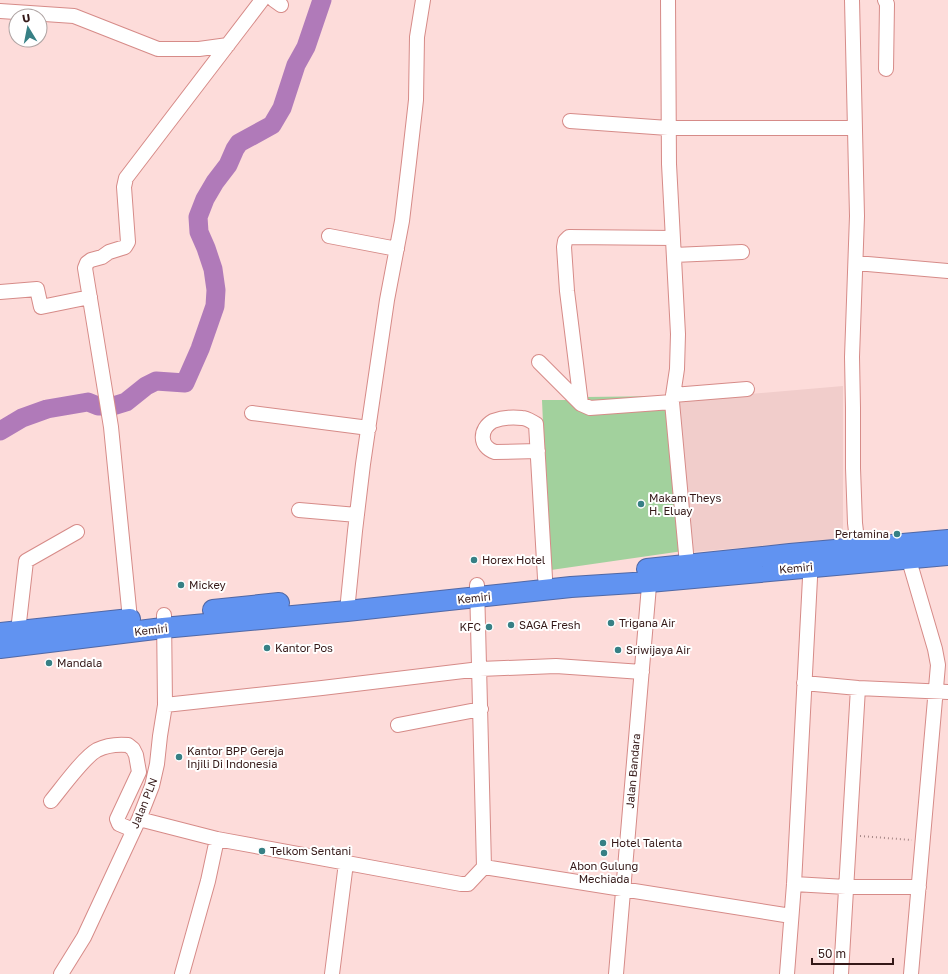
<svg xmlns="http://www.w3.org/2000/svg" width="948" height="974" font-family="'Golos Text',sans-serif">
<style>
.built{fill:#f1cdcb}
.green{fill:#a2d19d}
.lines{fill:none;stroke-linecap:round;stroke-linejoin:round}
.river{stroke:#b07ab9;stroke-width:19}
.minor-casing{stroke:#d68b88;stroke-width:16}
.highway-casing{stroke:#5168a5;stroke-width:22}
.path{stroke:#a78887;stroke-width:2;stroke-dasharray:1 3;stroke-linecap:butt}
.minor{stroke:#fff;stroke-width:14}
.highway{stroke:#6193f1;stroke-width:20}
.poi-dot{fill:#378085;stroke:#fff;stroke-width:1.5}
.labels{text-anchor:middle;stroke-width:4;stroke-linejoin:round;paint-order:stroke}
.poi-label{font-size:11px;fill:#341817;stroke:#fff;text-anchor:start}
.street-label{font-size:11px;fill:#341817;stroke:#fff}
</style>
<rect width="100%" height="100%" fill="#fddcda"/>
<path class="built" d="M843,386v153l-150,13 -14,-152z"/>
<path class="green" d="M666,396l17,155 -132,19 -4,-54 -5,-116h36l7,-3z"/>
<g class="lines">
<path class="river" d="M0,431l22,-13 25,-9 41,-7 10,4h15l13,-4 20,-16 10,-5 29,2 15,-34 15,-43 1,-16 -3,-21 -7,-21 -7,-16 -1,-15 7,-18 10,-17 13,-17 7,-16 4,-6 33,-18 10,-17 14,-43 10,-18 16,-47"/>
<defs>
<path id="minor" d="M274,0l7,5
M668,0l1,164 9,170 -1,35 -5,33 15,162
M852,0l5,216 -5,141 1,51v60l2,55 3,25
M885,0l2,4 -1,65
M0,11l74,5 84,33h41l29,-4
M570,121l98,7h187
M329,236l68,13
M674,255l68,-3
M856,263l92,8
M0,292l37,-3 4,18 49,-10
M539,362l42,42 9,4 82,-6
M673,395l74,-6
M581,404l-14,-113 -3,-44 1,-6 4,-4 104,1
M252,413l117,15
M538,451l-43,1c-16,-5 -16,-23 -2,-31 8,-3 20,-4 29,-3 5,0 10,4 14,6l9,154
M299,510l58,5
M906,550l29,99 3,16 -27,309
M347,611l8,-80 8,-67 24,-164 15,-79 7,-59 7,-62 1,-63 6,-37
M130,619l-19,-192 -26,-159 2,-5 4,-3 11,-3 7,-5 16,-5 3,-5 -4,-55 2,-9 136,-178
M18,631l8,-70 51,-29
M804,683l54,5 90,4
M165,705l157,-17 158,-19 76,-3 86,6
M398,725l83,-16
M51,801c10,-12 33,-44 46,-51 10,-5 20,-6 31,-5l5,4 3,6 3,17 -22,47 2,5 14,6
M139,819l78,20 244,45h7l16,-17 -7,-282
M484,867l307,49
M794,884l52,3h73
M61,974l23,-37 55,-118 13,-33 5,-22 3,-28 5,-31 -1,-90
M182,974l26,-93 9,-42
M332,974l14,-111
M616,974l34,-400
M787,974l7,-90 17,-325
M841,974l17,-286"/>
<path id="highway" d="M647,569l143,-15 158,-14
M213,610l66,-7
M0,633l130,-14
M0,648l163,-20 184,-17 224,-24 78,-5 299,-27"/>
</defs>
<use href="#minor" class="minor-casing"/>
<use href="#highway" class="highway-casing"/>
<path class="path" d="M860,836l52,4"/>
<use href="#minor" class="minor"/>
<use href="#highway" class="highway"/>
</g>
<g class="poi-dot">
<circle cx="641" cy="504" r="4"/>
<circle cx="897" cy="534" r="4"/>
<circle cx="474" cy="560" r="4"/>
<circle cx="181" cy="585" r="4"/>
<circle cx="611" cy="623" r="4"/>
<circle cx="511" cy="625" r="4"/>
<circle cx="489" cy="627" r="4"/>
<circle cx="267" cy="648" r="4"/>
<circle cx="618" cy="650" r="4"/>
<circle cx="49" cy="663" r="4"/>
<circle cx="179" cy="757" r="4"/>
<circle cx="603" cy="843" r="4"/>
<circle cx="262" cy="851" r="4"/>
<circle cx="604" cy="853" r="4"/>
</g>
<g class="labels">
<g class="poi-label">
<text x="649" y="502">Makam Theys<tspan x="649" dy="13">H. Eluay</tspan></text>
<text x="889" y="538" text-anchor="end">Pertamina</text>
<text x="482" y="564">Horex Hotel</text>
<text x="189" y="589">Mickey</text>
<text x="619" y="627">Trigana Air</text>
<text x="519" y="629">SAGA Fresh</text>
<text x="481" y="631" text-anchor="end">KFC</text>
<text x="275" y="652">Kantor Pos</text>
<text x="626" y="654">Sriwijaya Air</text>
<text x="57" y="667">Mandala</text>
<text x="187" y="755">Kantor BPP Gereja<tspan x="187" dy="13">Injili Di Indonesia</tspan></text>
<text x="611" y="847">Hotel Talenta</text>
<text x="270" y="855">Telkom Sentani</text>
<text x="604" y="870" text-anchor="middle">Abon Gulung<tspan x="604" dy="13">Mechiada</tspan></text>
</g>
<g class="street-label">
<text transform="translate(796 568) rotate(-5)" y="4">Kemiri</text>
<text transform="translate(474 598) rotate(-6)" y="4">Kemiri</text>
<text transform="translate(151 630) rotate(-7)" y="4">Kemiri</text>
<text transform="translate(633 771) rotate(-85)" y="4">Jalan Bandara</text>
<text transform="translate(144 803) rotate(-68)" y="4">Jalan PLN</text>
</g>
</g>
<g transform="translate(28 28) rotate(350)"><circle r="19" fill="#ffffff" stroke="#aea3a2"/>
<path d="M0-3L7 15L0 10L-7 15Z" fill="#378085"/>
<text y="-6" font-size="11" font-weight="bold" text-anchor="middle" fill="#341817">U</text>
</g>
<path d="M812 958v6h81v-6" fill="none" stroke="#341817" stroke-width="2"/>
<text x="818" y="958" font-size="12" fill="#341817" stroke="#ffffff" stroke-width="3" paint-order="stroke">50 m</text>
</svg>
